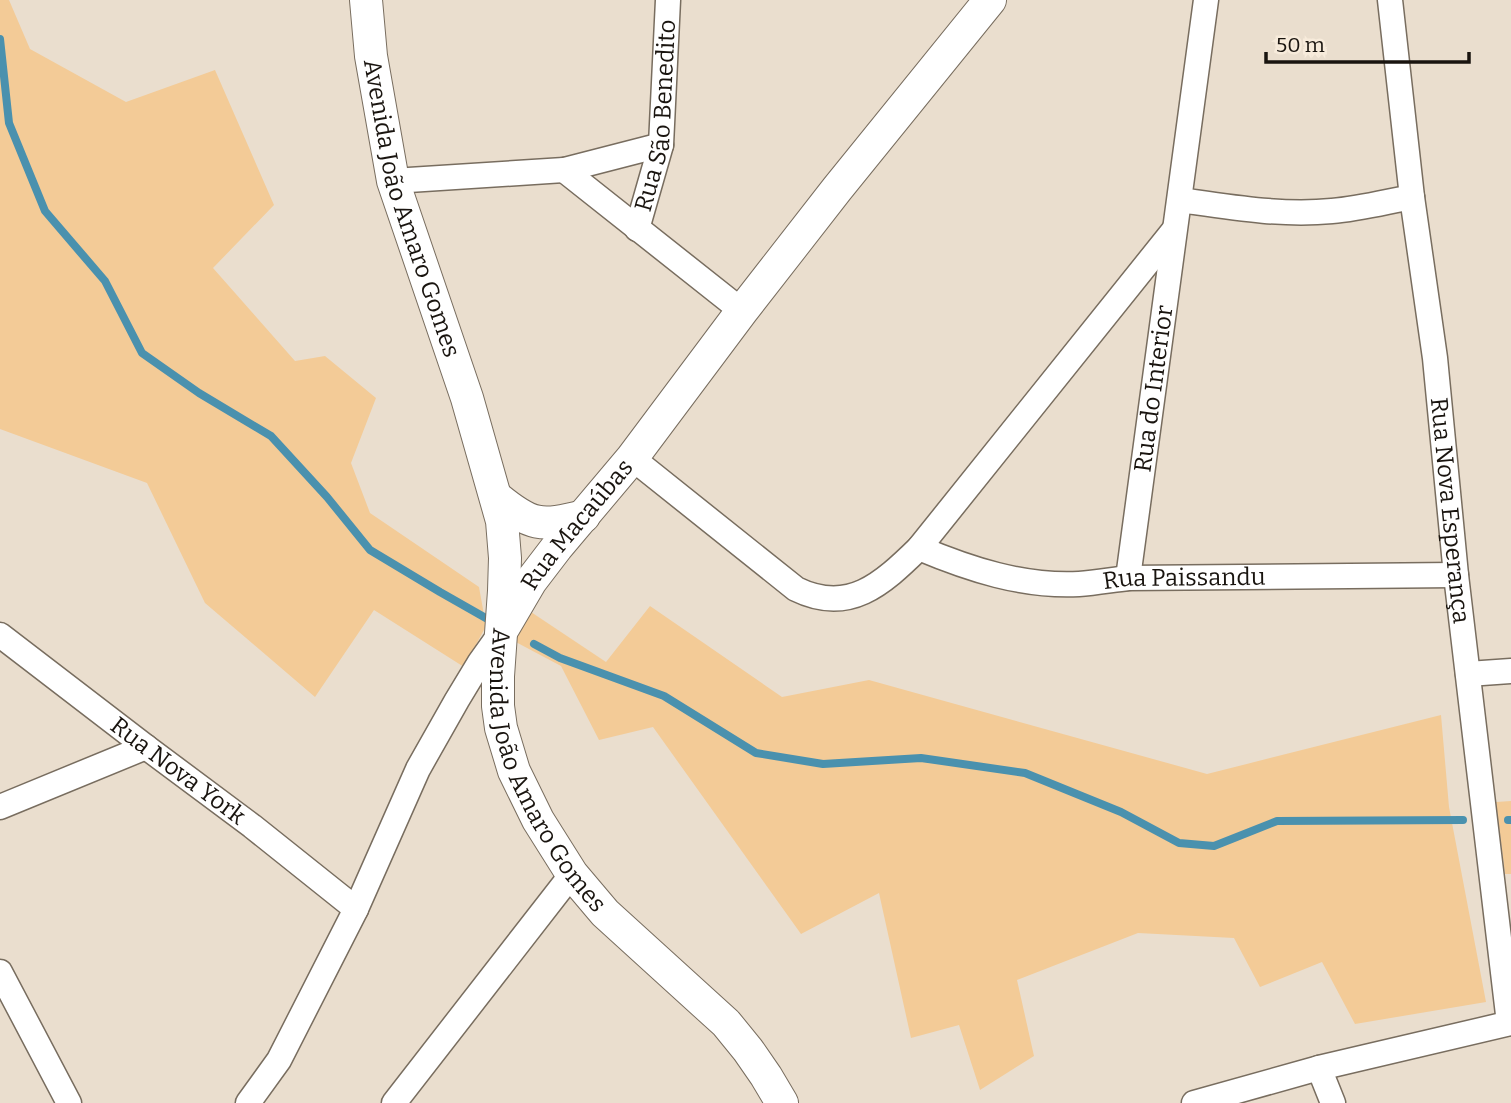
<svg xmlns="http://www.w3.org/2000/svg" width="1511" height="1103" font-family="Bitter,serif">
<style>
.green{fill:#f3cb97}
.lines{fill:none;stroke-linecap:round;stroke-linejoin:round}
.stream{stroke:#4a91ae;stroke-width:8}
.minor-casing{stroke:#786d5f;stroke-width:27}
.tertiary-casing{stroke:#786d5f;stroke-width:34}
.minor{stroke:#fff;stroke-width:24}
.tertiary{stroke:#fff;stroke-width:32}
.labels{text-anchor:middle;stroke-width:5;stroke-linejoin:round;paint-order:stroke}
.street-label{font-size:24px;fill:#19140f;stroke:#f7ebdb}
</style>
<rect width="100%" height="100%" fill="#eadece"/>
<path class="green" d="M0,0h9l21,49 96,53 89,-32 59,135 -61,63 82,93 30,-5 51,42 -25,65 19,50 109,74 7,39 -22,41 -90,-57 -59,87 -110,-94 -58,-120 -147,-54z
M650,606l132,91 87,-17 338,94 234,-59 8,92 37,195 -131,22 -33,-62 -62,25 -26,-49 -96,-5 -121,47 17,76 -54,34 -21,-65 -48,13 -32,-145 -78,41 -148,-207 -54,13 -38,-74 -49,-26 19,-28 75,50z
M1511,801v73h-6l-9,-72z"/>
<g class="lines">
<path class="stream" d="M0,39l9,84 36,88 60,70 37,72 57,40 72,43 56,61 43,53 70,42 51,29
M534,644l26,14 104,38 92,57 67,11 98,-6 104,15 96,39 58,31 35,3 63,-25 186,-1
M1508,820h3"/>
<defs>
<g id="minor">
<path id="s1" d="M1390,0l22,197 23,161 21,217 53,448"/>
<path d="M564,170l178,141"/>
<path d="M393,181l171,-11 97,-25"/>
<path d="M1180,200c49,7 101,16 152,11 27,-2 53,-9 80,-14"/>
<path id="s2" d="M637,229l24,-84 7,-145"/>
<path d="M632,458l164,131c53,26 86,-5 123,-41l255,-318"/>
<path id="s3" d="M919,548c50,21 104,39 160,36 16,-1 32,-4 49,-6l328,-3"/>
<path id="s4" d="M1128,578l78,-578"/>
<path id="s5" d="M0,635l146,112 106,79 104,83"/>
<path d="M1468,674l43,-3"/>
<path d="M0,807l146,-60"/>
<path d="M0,972l69,131"/>
<path d="M1319,1068l14,35"/>
<path d="M248,1103l31,-43 77,-151 62,-140 39,-69 23,-38 20,-28"/>
<path d="M394,1103l178,-229"/>
<path d="M1194,1103l125,-35 192,-45"/>
</g>
<g id="tertiary">
<path id="s6" d="M366,0l5,56 22,125 74,217 35,123 3,37 -1,33 -6,85v30l3,22 13,43 24,49 34,54 33,39 121,110 22,27 18,26 16,27"/>
<path d="M496,497c35,29 44,30 88,19"/>
<path id="s7" d="M504,627l27,-46 26,-34 75,-89 110,-147 95,-122 153,-189"/>
</g>
</defs>
<use href="#minor" class="minor-casing"/>
<use href="#tertiary" class="tertiary-casing"/>
<use href="#minor" class="minor"/>
<use href="#tertiary" class="tertiary"/>
</g>
<g class="labels">
<g class="street-label">
<text dy="8" stroke="none"><textPath href="#s2" startOffset="116">Rua São Benedito</textPath></text>
<text dy="8" stroke="none"><textPath href="#s6" startOffset="214">Avenida João Amaro Gomes</textPath></text>
<text dy="8" stroke="none"><textPath href="#s4" startOffset="191">Rua do Interior</textPath></text>
<text dy="8" stroke="none"><textPath href="#s1" startOffset="514">Rua Nova Esperança</textPath></text>
<text dy="8" stroke="none"><textPath href="#s7" startOffset="126">Rua Macaúbas</textPath></text>
<text dy="8" stroke="none"><textPath href="#s3" startOffset="271">Rua Paissandu</textPath></text>
<text dy="8" stroke="none"><textPath href="#s6" startOffset="802">Avenida João Amaro Gomes</textPath></text>
<text dy="8" stroke="none"><textPath href="#s5" startOffset="224">Rua Nova York</textPath></text>
</g>
</g>
<path d="M1266 52v10h203v-10" fill="none" stroke="#19140f" stroke-width="3.5"/>
<text x="1276" y="52" font-size="21" fill="#19140f" stroke="#f7ebdb" stroke-width="5" paint-order="stroke">50 m</text>
</svg>
